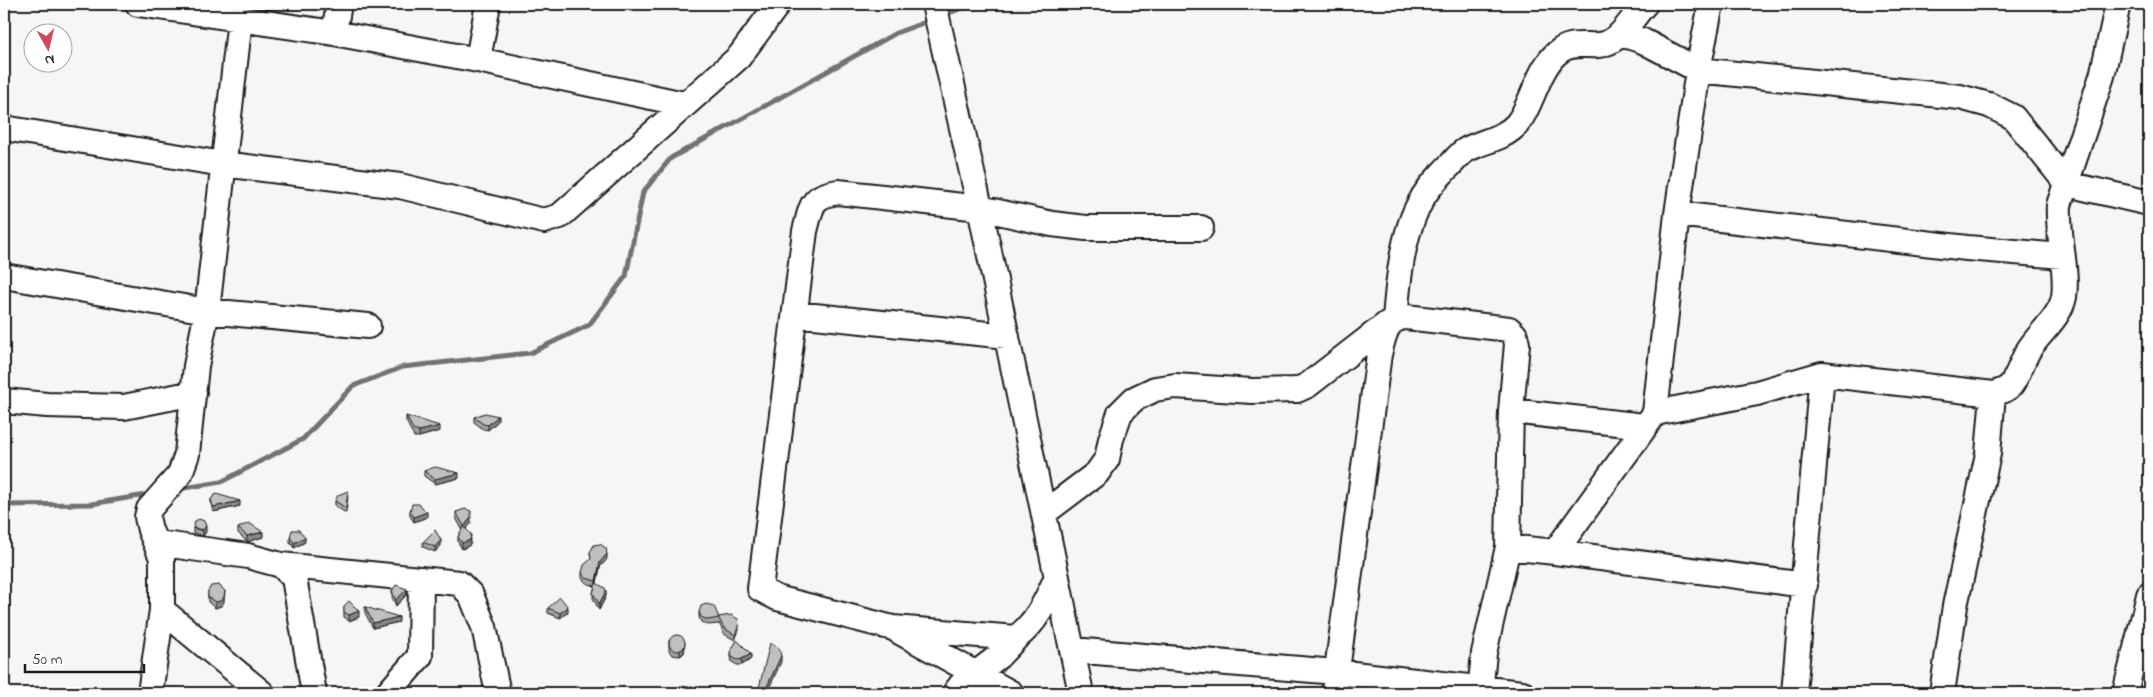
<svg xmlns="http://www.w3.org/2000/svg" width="2153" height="697" font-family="'Indie Flower',sans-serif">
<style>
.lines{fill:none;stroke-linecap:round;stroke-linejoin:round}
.stream{stroke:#727272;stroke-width:5}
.minor-casing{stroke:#1c1c1c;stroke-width:28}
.minor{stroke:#fff;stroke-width:24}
.wall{fill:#a5a5a5;stroke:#1c1c1c}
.shaded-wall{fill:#868686;stroke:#1c1c1c}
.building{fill:#c0c0c0;stroke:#1c1c1c}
</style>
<rect width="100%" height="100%" fill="#f6f6f6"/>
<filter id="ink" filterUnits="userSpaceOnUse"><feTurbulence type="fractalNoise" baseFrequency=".02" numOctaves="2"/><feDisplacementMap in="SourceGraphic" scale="10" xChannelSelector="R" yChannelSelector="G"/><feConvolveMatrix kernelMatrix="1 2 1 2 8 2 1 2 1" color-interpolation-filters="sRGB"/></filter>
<g filter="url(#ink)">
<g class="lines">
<path class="stream" d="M943,15l23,-8 56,-3
M178,489l43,-7 82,-43 50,-53 50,-19 127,-14 59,-28 37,-49 17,-84 28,-34 225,-125 35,-13
M4,505l87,-1 61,-10"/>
<defs>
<path id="minor" d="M138,4l196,29 144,27 206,44
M934,4l46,204 101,485
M334,33l5,-29
M1621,34l22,7 55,29 262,27 29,8 24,12 54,67 82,19
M478,60l10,-56
M4,128l219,36 177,22 144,35 16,-5 179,-159 39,-53
M1677,214l290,34 95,8
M4,276l203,35 161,15
M795,314l212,22
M1395,319c3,-36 7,-86 26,-118 6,-13 17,-23 26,-33 6,-5 12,-14 19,-18 16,-9 38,-11 51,-26 16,-19 21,-59 44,-74 12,-8 25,-4 37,-5 23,-2 33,-27 47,-41
M4,401l43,4 77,2 70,-14
M1511,411l133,15
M1655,413l102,-20 65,-19 171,20c6,-2 12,-3 17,-8 7,-7 12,-25 18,-35 10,-17 32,-33 36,-54 4,-28 -7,-62 -5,-92l43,-129 16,-72
M1044,513l53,-40 10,-14 4,-20 9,-26 14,-14 21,-10 20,-3 77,5 45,-1 11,-5 80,-62
M157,543l91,13 33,9 13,13 20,115
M1508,547l47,5 100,-139 22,-199 21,-144 13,-66
M1555,552l250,33
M281,565l178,18 12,12 13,32 14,66
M1057,577c-11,24 -20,45 -41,61l-123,-10 -116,-30 -17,-9 45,-358c7,-25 5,-35 33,-39l142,16 72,16 34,4h115
M162,610l100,83
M898,631l113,62
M1072,650l264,22 186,21
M150,693l12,-83v-52l-12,-28 -3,-13 2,-8 31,-35 7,-20 9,-88 11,-55 33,-292
M388,693l32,-37 1,-77
M955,693l6,-8 38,-29 17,-18
M1334,693l45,-339c5,-17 6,-36 27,-37l103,12 6,6 2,9 -6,67 -3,136 -24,106 -4,40
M1794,693l28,-319
M1942,693l13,-87 33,-152 5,-60
M2125,693l24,-98"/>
</defs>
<use href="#minor" class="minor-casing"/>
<use href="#minor" class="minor"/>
</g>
<path class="wall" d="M406,416l34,15 -21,6h-5l-8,-16z
M474,417l24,4 -10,9 -5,-1 -9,-7z
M424,471l35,7 -24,6 -11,-8z
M348,496l-2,17 -11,-7v-5z
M211,499l29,7 -27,6 -2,-8z
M410,511l17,6 -13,5 -4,-6z
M456,512l15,11 -5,6 5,10 -1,6 -8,4 -4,-7v-5l4,-8 -6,-11z
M193,528l13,4 -3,4 -10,-3z
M238,528l25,9 -16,5 -9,-9z
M290,537l15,5 -11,6 -4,-6z
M423,542l18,4 -6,6 -12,-5z
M590,552l17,7 -7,8 -3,16 9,13 -7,14 -6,-12v-5l2,-7 -9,-3 -4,-5v-5l9,-14z
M208,591l16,11 -3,4 -6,2 -7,-6z
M392,591l15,3 -11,12 -4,-9z
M344,606l15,11 -10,4 -5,-4z
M365,607l34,15 -26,6 -8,-15z
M548,608l20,4 -8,6 -12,-5z
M699,612l19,5 21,13 -4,10 -11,-6 -5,-11v1l-11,1 -7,-3 -2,-5z
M669,640l16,7 -1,6 -4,3 -8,-1 -3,-4z
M731,651l20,8 -9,6h-5l-5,-3 -1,-5z"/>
<path class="shaded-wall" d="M498,416v5l-10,9v-5z
M440,426v5l-21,6v-6z
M459,473v5l-24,6v-5z
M240,501v5l-27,6v-5z
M427,512v5l-13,5v-5z
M471,517v6l-7,9v-5z
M206,526v6l-3,4v-6z
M263,532v5l-16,5v-6z
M471,534l-1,11 -8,4v-6z
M305,537v5l-11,6v-5z
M441,540v6l-6,6v-5z
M607,554v5l-7,8 -4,19v-5l4,-19z
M407,589v5l-11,12v-6z
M225,591l-1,11 -3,4 -6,2v-6z
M606,591v5l-7,14v-6z
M568,607v5l-8,6v-5z
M359,611v6l-10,4v-6z
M399,617v5l-26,6v-5z
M739,625v5l-4,10v-5z
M685,642l-1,11 -4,3v-5z
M751,654v5l-9,6v-6z
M781,656v6l-14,31h-3z"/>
<path class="building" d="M485,413l13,3 -10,9 -5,-1 -9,-7z
M406,416l34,10 -21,5h-5z
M435,467l24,6 -24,6 -11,-8z
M348,491l-2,17 -11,-7 3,-6z
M216,494l24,7 -27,6 -2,-8z
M412,504h7l8,8 -13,5 -4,-6z
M465,509l6,2v6l-7,10 7,7 -1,6 -8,3 -4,-6 6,-11 -8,-14z
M199,519l5,2 2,5 -3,4 -10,-2 2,-7z
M249,523l14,9 -16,4 -9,-8z
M292,530h7l6,7 -11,6 -4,-6z
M435,530l6,10 -6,7 -12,-5z
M600,544l6,4 1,6 -7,8 -4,19 -10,-3 -4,-5 2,-8 7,-6 -1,-7 4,-7z
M596,583l9,5 1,3 -7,13 -6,-11z
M219,585l6,6 -1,6 -3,4 -6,1 -7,-5v-6l3,-5z
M396,585l11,4 -11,11 -4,-9z
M560,597l8,10 -8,6 -12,-5z
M349,601l10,10 -10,4 -5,-3v-6z
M706,604l8,2 5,12 -11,2 -7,-3 -2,-5 2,-6z
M365,607l34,10 -26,6z
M731,615l7,4 1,6 -4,10 -11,-7 -6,-11z
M669 643a8 8 0 1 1 16 0a8 8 0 1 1-16 0Z
M737,640l14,14 -9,5 -5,1 -5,-3 -1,-6z
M770,643l9,5 2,8 -17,37h-1l-5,-1z"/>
</g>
<rect width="2153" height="697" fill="none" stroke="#fff" stroke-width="20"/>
<rect x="10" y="10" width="2133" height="677" fill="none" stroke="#1c1c1c" stroke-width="2" filter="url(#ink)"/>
<g transform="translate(48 48) rotate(172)"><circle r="24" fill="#ffffff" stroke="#a4a4a4"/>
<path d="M0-4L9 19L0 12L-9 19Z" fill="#d1495b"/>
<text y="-8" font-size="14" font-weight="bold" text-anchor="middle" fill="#1c1c1c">N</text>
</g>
<path d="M25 664v8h119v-8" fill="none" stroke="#1c1c1c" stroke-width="2.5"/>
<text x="32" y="664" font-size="15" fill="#1c1c1c" stroke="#ffffff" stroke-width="4" paint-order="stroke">50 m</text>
</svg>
